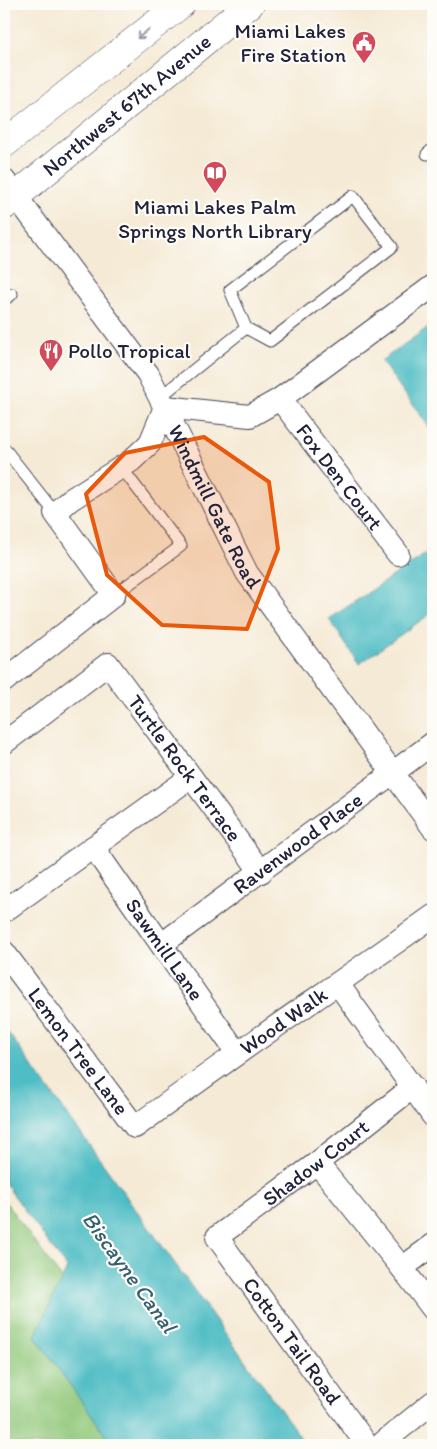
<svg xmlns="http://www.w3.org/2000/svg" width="437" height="1449" font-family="Itim,sans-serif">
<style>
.green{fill:#90c779;stroke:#59745a}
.water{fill:#4fbdc5;stroke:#387080}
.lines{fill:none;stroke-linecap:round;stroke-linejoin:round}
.lane-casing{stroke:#424052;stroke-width:13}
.street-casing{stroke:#424052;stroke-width:24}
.secondary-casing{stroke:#424052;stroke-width:29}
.lane{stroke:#fff;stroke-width:11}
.street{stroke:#fff;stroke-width:22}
.secondary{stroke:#fff;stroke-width:28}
.oneway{stroke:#9c9ca7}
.marked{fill:#e8590c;fill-opacity:0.2;stroke:#e8590c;stroke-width:4;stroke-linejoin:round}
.labels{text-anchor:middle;stroke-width:4.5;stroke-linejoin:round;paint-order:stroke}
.poi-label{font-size:21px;fill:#22223b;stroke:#fdfcf7;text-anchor:end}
.street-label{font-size:21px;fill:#22223b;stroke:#fdfcf7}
.water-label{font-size:22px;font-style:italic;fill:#346072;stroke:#fdfcf7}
</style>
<rect width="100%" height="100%" fill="#fdfcf7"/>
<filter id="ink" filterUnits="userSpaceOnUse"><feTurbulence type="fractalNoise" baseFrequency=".02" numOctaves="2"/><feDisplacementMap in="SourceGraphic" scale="10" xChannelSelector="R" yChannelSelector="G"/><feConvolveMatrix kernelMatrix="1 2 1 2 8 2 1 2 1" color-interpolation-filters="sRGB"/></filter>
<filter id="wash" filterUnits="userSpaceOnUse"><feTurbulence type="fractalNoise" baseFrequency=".0096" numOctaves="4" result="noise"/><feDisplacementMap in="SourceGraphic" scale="20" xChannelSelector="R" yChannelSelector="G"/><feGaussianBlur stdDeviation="1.12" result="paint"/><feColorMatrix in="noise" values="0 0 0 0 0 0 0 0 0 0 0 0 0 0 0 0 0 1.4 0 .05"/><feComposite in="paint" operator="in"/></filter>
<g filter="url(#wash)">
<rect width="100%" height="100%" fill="#f5ead5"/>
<path class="green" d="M4,1200l180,245h-180z"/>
<path class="water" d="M427,328l6,8v96l-52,-71z
M433,539v73l-74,52 -30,-45 101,-68v-9z
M4,1027l302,418h-193l-78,-109 32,-68 -63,-86z"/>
</g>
<g filter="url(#ink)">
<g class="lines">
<defs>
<path id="lane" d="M430,4l3,3
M427,154l6,-5
M353,196l39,51 -122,94 -24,-13 -16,-38z
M4,300l8,-6
M160,397l86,-69
M4,448l51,65
M114,595l67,-49 -60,-79"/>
<g id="street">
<path id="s1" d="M4,180l144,194 99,199 186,255"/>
<path id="s2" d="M280,399l118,155"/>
<path d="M4,681l110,-86 -59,-82 15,-13 61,-39 19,-18 15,-36 85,9 30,-17 153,-113"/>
<path id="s3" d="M4,743l104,-79 153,208"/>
<path id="s4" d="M93,847l144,206"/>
<path d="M4,911l187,-134"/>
<path id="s5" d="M162,944l271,-201"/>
<path id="s6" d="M4,952l131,175c98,-72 199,-140 298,-211"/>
<path d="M338,984l95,132"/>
<path d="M317,1163l85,105 31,41"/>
<path d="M402,1268l31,-23"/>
<path id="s7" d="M367,1445l-150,-208 100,-74 96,-76"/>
<path d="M380,1445l53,-43"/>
</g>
<g id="secondary">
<path d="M4,144l177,-140"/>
<path id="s8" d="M4,206l246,-202"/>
</g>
</defs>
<use href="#lane" class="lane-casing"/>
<use href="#street" class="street-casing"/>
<use href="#secondary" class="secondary-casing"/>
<use href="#lane" class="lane"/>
<use href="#street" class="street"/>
<use href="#secondary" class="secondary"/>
</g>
<defs><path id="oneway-shaft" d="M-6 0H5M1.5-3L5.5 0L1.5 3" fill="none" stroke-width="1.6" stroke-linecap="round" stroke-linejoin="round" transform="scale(1.25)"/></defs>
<use class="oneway" href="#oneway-shaft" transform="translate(143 34) rotate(141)"/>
</g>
<path class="marked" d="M204,437l65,45 9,67 -31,80 -85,-4 -55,-50 -21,-81 39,-41z"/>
<defs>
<symbol id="civic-pin" viewBox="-11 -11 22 30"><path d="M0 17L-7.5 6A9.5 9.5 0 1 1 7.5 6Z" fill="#d1495b" stroke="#fdfcf7"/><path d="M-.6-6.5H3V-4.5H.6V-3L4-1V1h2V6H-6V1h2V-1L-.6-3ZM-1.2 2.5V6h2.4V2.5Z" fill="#fff"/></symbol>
<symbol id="library-pin" viewBox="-11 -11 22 30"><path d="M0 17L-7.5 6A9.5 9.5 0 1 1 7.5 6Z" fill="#d1495b" stroke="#fdfcf7"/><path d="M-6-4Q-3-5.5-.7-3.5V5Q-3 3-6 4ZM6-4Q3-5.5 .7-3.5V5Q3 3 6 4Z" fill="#fff"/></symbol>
<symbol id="restaurant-pin" viewBox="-11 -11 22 30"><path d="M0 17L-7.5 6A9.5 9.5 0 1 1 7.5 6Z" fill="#d1495b" stroke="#fdfcf7"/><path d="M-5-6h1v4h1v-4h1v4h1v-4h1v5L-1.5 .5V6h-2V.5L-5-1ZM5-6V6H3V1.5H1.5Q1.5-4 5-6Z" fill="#fff"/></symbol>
</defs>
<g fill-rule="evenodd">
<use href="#civic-pin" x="350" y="29" width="28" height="38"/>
<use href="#library-pin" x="201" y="159" width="28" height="38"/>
<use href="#restaurant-pin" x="37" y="337" width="28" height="38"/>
</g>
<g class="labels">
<g class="poi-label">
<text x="346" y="38">Miami Lakes<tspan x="346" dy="24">Fire Station</tspan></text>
<text x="215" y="214" text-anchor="middle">Miami Lakes Palm<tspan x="215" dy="24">Springs North Library</tspan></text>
<text x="68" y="358" text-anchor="start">Pollo Tropical</text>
</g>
<g class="street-label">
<text dy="7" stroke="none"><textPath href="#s8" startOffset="159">Northwest 67th Avenue</textPath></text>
<text dy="7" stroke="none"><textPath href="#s2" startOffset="98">Fox Den Court</textPath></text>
<text dy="7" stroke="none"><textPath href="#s1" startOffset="390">Windmill Gate Road</textPath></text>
<text dy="7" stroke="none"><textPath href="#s3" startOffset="260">Turtle Rock Terrace</textPath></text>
<text dy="7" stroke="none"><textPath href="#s5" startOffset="169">Ravenwood Place</textPath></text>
<text dy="7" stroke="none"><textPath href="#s4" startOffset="125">Sawmill Lane</textPath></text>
<text dy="7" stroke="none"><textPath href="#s6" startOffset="401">Wood Walk</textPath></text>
<text dy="7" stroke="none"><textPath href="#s6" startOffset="124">Lemon Tree Lane</textPath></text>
<text dy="7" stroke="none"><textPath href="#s7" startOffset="380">Shadow Court</textPath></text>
<text transform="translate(292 1341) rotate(54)" y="7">Cotton Tail Road</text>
</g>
<g class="water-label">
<text transform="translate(130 1272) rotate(54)" y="8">Biscayne Canal</text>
</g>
</g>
<rect width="437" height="1449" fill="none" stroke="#fdfcf7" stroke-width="20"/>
</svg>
